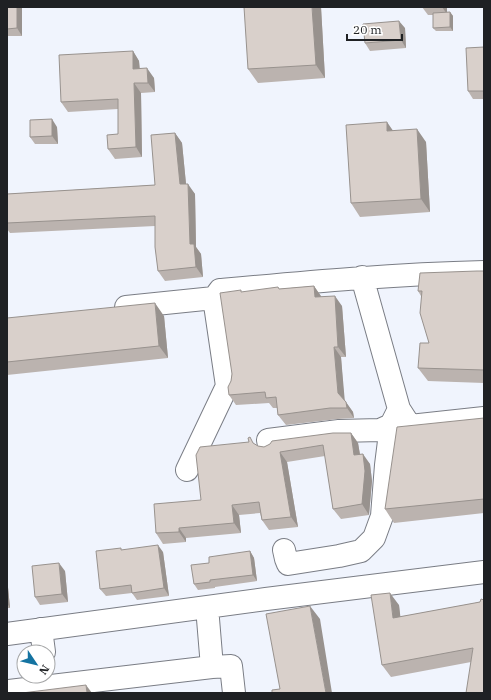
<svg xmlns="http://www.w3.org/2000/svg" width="491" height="700" font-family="'IBM Plex Serif',serif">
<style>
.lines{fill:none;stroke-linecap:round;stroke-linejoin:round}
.minor-casing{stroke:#7a7d85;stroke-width:24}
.minor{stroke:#fff;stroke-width:22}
.wall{fill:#bbb3af}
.shaded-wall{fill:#98928e}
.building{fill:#d9d0cb;stroke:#98928e}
</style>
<rect width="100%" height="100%" fill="#f0f4fd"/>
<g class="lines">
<defs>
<path id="minor" d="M126,307l88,-9 6,-8c88,-8 175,-16 264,-18
M399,409l11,17 74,-8
M269,445l-1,-5 71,-9 41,-1 11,-5
M187,470l40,-84 -13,-88
M284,550l2,9 2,5 51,-8 22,-5 13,-13 8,-22 4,-51 5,-40 8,-16 -37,-132
M207,607l5,60 19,-1 3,27
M41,629l3,23
M7,634l259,-35 218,-27
M10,693l-1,-2 203,-24"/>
</defs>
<use href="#minor" class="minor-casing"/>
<use href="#minor" class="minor"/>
</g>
<path class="wall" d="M7,7h15v29h-15z
M321,7l4,71 -67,5 -10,-14z
M422,7h25v5h3l3,4v15h-17l-3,-3v-13h-5z
M405,28l1,20 -36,3 -5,-8z
M484,47v52h-11l-5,-8z
M133,51l6,10 1,8 14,9 1,14 -14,1 1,64 -27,2 -7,-10 10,-15v-25l-50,3 -7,-10z
M57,127l1,17h-23l-5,-7z
M392,131l34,11 4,70 -70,5 -9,-14z
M175,133l7,10 4,41 9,10 1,53 5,7 2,23 -38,4 -7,-10 -3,-45 -145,7 -3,-4v-35l148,-9z
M484,271v112l-56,-2 -10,-13 11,-25 -8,-47 -3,-5z
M314,286l7,11 21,9 4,51h-5l3,43 9,12 1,6 -16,1 -52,6 -8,-10 -1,-7h-4l-4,-5 -33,2 -7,-10 2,-14 11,-89z
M164,316l4,42 -161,17v-57z
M484,418v95l-90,10 -9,-14z
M351,433l7,10 2,12 10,9 2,17 -3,34 -28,4 -8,-10 -8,-53 -38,6 11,65 -29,3 -7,-10 -2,-7 -21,2 2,18 -55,5v4l-23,2 -7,-11 45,-33 54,-55 3,1 6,1z
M123,550l40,2 6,44 -32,4 -5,-7 -26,3 -6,-7z
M250,551l4,7 3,23 -42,6v1l-17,2 -4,-6 15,-21z
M65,571l3,31 -28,3 -5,-8z
M7,577l3,31h-3z
M480,602l-9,60 -80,15 -9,-12 17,-60 1,12z"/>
<path class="shaded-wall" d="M17,7h5v29l-5,-8z
M312,7h9l4,71 -9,-13z
M442,7h5v7z
M450,12l3,4v15l-3,-4z
M399,21l6,7 1,20 -5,-8z
M133,51l6,10 1,17 -7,-9z
M147,68l7,10 1,14 -7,-9z
M134,83l7,10 1,64 -6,-10z
M52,119l5,8 1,17 -6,-8z
M387,122l9,13 -9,-4z
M417,129l9,13 4,70 -9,-13z
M175,133l7,10 5,51 -7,-10z
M188,184l7,10 1,53 5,7 2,23 -7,-10 -6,-23z
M314,286l7,10 1,11 -7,-10z
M335,296l7,10 4,51 -8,-10z
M155,303l9,13 4,42 -9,-12z
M334,347l7,10 4,46 -7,-10z
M346,402l7,10 1,6 -7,-10z
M351,433l7,10 4,23 -8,-11z
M280,452l7,10 11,65 -7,-10z
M363,454l7,10 2,17 -3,34 -7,-11z
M232,505l7,10 2,18 -7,-10z
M179,528l7,10v4l-7,-10z
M158,545l5,7 6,44 -5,-8z
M250,551l4,7 3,23 -4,-6z
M59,563l6,8 3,31 -6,-8z
M7,577l3,31 -3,-5z
M390,593l9,12 3,25 -9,-12z
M310,606l10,13 12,74h-6z
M86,685l6,8h-5z"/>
<path class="building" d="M7,7h10v21l-10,1z
M244,7h68l4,58 -68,4z
M450,12v15l-17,1v-15z
M399,21l2,19 -36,3 -2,-19z
M484,47v44h-16l-2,-43z
M133,51v18l14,-1 1,15h-14l2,64 -28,2 -1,-14 11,-1v-35l-57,3 -2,-47z
M52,119v17l-22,1v-17z
M387,122v9l30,-2 4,70 -70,4 -5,-78z
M175,133l5,51h8l2,60h4l2,23 -38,4 -3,-24v-31l-148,7v-29l148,-9 -4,-50z
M477,271h7v99l-66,-2 2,-25h9l-9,-30 2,-22h-4l2,-18z
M314,286l1,11 20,-1 3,51h-4l4,46 8,9 1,6h-17l-52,7 -2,-18 -10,1 -1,-6 -36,3 -1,-8 3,-6 1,-7 -12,-81 21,-3v2l37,-5 1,2z
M155,303l4,43 -152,16v-44z
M484,418v81l-99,10 12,-82z
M333,433h18l3,22 9,-1 2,17 -3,33 -29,5 -10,-64 -43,7 11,65 -29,3 -3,-18 -27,3 2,18 -55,5v4l-23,1 -2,-29 47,-4 -5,-45 4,-8 49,-5 -1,-4 2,-1 3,6 5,3 6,1 6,-3 2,-3z
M158,545l6,43 -32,5 -1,-8 -31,4 -4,-38 25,-3v2z
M250,551l3,24 -43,5v2l-16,2 -3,-19 18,-2v-6z
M59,563l3,31 -27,3 -3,-31z
M390,593l3,25 87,-16 1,-3 3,1v93h-18l7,-45 -91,17 -11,-70z
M310,606l16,87h-54v-3l8,-1 -14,-75z
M86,685l1,8h-65z"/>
<rect width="491" height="700" fill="none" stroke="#1f2124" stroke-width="16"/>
<g transform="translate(36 664) rotate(125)"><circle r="19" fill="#ffffff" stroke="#a5a6a7"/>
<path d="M0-3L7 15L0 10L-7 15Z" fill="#1473a1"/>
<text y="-6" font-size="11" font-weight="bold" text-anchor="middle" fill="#1f2124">N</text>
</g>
<path d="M347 34v6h55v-6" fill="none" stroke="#1f2124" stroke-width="2"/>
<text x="353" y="34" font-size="12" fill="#1f2124" stroke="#ffffff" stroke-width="3" paint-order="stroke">20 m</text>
</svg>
